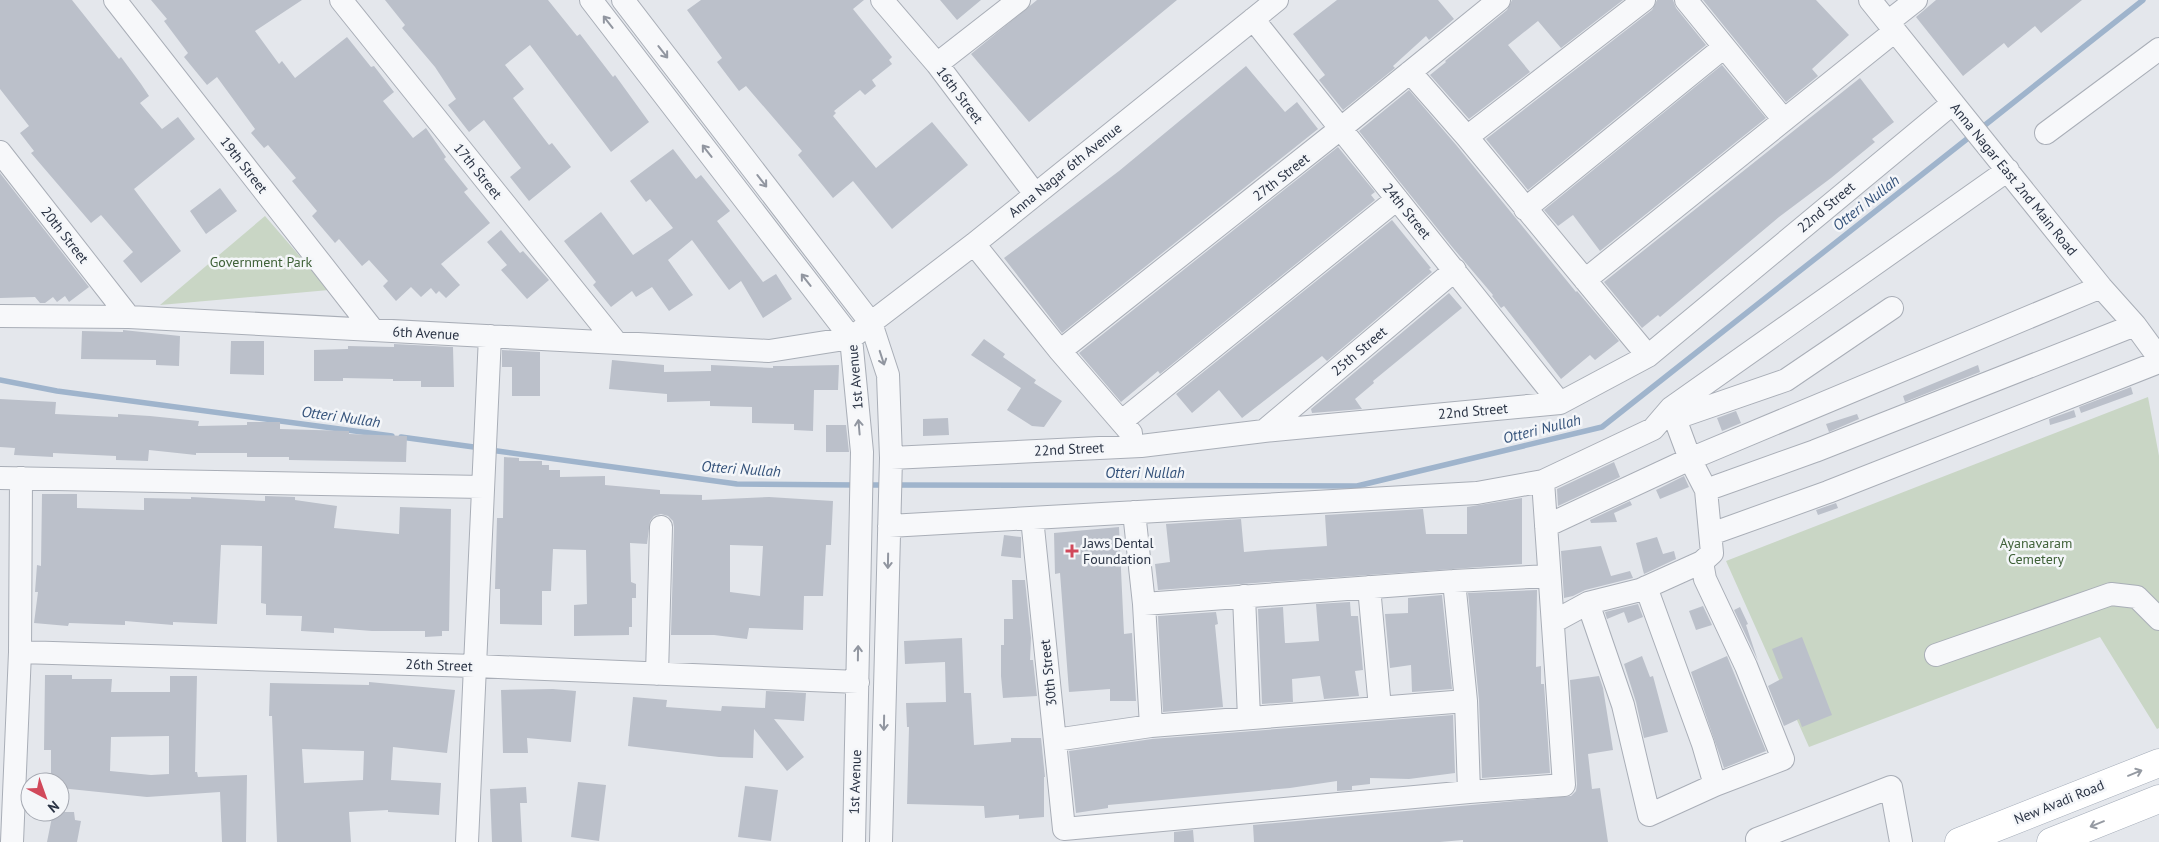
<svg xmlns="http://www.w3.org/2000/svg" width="2159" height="842" font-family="'PT Sans',sans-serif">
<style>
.green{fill:#c9d6c5}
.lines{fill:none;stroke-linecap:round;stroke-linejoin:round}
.stream{stroke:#9fb4cc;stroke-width:5.5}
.building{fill:#bbc0ca;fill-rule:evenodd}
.minor-casing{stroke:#a9aeb7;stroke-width:24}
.major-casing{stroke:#a3abb8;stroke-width:29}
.minor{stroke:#f7f8fa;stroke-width:22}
.major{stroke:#fff;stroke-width:28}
.oneway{stroke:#9196a0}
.oneway2{stroke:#959aa2}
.poi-dot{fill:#d1495b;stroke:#f4f6f9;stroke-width:2}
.labels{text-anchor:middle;stroke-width:5;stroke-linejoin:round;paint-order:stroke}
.street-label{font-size:14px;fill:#2b3445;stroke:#f4f6f9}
.park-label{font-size:14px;fill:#3f6138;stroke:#f4f6f9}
.poi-label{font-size:14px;fill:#2b3445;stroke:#f4f6f9;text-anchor:start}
.water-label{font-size:15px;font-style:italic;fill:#34527a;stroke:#f4f6f9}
</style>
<rect width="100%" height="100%" fill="#e4e7ec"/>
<path class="green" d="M265,216l64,74 -169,15z
M2148,397l11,59v272l-2,1 -57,-92 -291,110 -83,-186z"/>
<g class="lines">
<path class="stream" d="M1980,129l163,-129
M0,380l57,11 335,45
M401,437l80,11
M490,450l247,34 119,1
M865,485h21
M895,485l462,1 245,-59 370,-292"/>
</g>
<path class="building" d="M0,0h72l47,59 2,-2 20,27 8,12 -9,7 22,26 16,-12 17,22 -61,50 47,62 -40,32 -18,-22 10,-9 -32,-37 -10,8 -60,-70 3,-2 -14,-18 9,-7 -29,-37z
M151,0h151l-47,31 24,33 3,-3 13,17 52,-41 24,30 3,-1 20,26 -11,9 30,37 13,-10 20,29 -2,2 24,30 -4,3 26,31 -49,41 19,21 -14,13 -7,-7 -3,3 -5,-6 -10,9 -10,-10 -15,14 -13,-15 5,-5 -19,-21 -7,6 -23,-27 -4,4 -23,-27 5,-5 -25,-30 4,-3 -28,-33 -4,3 -13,-15 4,-4 -38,-52 -10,8 -23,-28 4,-4 -24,-32 3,-2z
M385,0h163l29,36 3,-2 33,43 2,-2 34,47 -38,30 -81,-107 -25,20 19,24 -11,9 36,47 3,-2 19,24 -42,34 -19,-24 11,-9 -37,-48 -15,12 -21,-27 8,-6 -21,-32 -33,-39 3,-3z
M701,0h163l-11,9 39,48 -3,3 3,4 -20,16 4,6 -11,9 -5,-5 -26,21 2,2 -3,3 43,52 56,-46 36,43 -76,64 -39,-48 -20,17 -35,-43 4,-4 -56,-65 -7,5 -22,-29 5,-4 -35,-48z
M940,0h41l-24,20z
M1037,0h140l-148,122 -58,-68z
M1337,0h101l16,19 -25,21 -3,-4 -33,30 2,2 -52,42 -24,-30 6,-5 -32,-41z
M1512,0h111l-62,48 -23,-27 -30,24 22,27 -61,47 -39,-44 16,-13 -1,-1 62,-51z
M1657,0h16l3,8 30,37 -178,145 -42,-51 166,-129z
M1703,0h113l33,35 -37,34 6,7 -32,26z
M1936,0h146l-41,33 -6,-7 -27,22 -4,-5 -41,33 -47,-59z
M1722,65l44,53 -166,133 -27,-36 -15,11 -14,-16z
M1246,66l39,46 12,-10 21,27 -256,204 -58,-75 115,-87z
M1860,78l34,44 -22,17 3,3 -44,36 -52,39 -119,100 -2,-2 -16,13 -38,-46z
M1409,90l48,56 119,146 1,-1 42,50 -24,19 -5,-5 -29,24 -57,-73 -3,2 -9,-12 1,-1 -40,-47 -94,-117z
M1338,147l37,45 -4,3 4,5 -215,174 -2,-3 -37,31 -42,-49z
M673,149l23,30 5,-4 29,36 -13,10 46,61 13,-8 16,25 -29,19 -22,-37 -12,9 -37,-50 -24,20 25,35 -24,16 -17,-24 -16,10 -4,-6 -21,16 -18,-22 3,-3 -32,-41 37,-29 32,43 40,-27 -23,-29 -4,3 -16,-21z
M0,173l89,114 -20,15 -4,-6 -8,6 -4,-5 -8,6h-5l-5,-6 -35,1z
M220,188l17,23 -31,23 -16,-23z
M1392,220l39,48 -2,1 3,3 -105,89 -5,-5 -80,62 -23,-28 -27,23 -16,-19z
M501,230l19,23 3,-2 26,29 -22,19 -26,-29 6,-5 -20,-23z
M1449,293l13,15 -89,73 1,2 -19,16 7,10 -50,4 -1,-4z
M123,330l57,6 -1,30 -23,-1v-5l-75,-1 1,-28 41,1z
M984,339l21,15 -2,3 33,23 -2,3 28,18 -18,26 -12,-1 -25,-16 14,-22 -50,-33z
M231,341h33v34l-34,-1z
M394,344l59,3 1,40h-33v-6h-28v-2l-50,-1v3h-29v-31l34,-1v-3l46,1z
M502,350l38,2v44h-28v-29h-10z
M612,360l52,5v7l47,-1v-6l62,3v-2h18l48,-1 -1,25h-24l-1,41 -19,-1v-6l-42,-1v-16l-42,-1v-5l-43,1v-8l-58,-5z
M1978,365l2,7 -75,30 -2,-6z
M2131,387l2,7 -52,19 -2,-6z
M0,399l56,3 -1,12 63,3v-3l32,2 49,5 -1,5 49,-1v-3h33v7l69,2v3l58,2 -1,26 -117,-2v-3h-42v-4h-51v2l-47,-5 -1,11 -32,-1v-4l-63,-3v4l-39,-2 1,-7 -15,-1z
M2074,410l2,7 -26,8 -1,-6z
M1736,411l5,12 -19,8 -5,-13z
M1857,414l2,5 -30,13 -3,-8z
M948,418l1,17 -26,1v-17z
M826,425h20l3,27h-23z
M504,457l15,1v3h23v4h7v5h11v7l45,-1v9l55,5v4l42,1v5l67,-3 64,4 -2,44h-5l-3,51h-19l-1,34 -54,-2 -2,11 -33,-4h-43l3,-108 -1,-6 -5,-5 -7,-2 -7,2 -4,5 -3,23 -17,-1 1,39 5,2v14h-4v29h-3v8l-55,1v-31l13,-1 -1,-54 -33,-1 -2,42h-9v34l-42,-1v-35h-5l2,-71h6zM730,545l33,1 -3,50 -30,-4z
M1614,462l6,15 -62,29 -1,-17z
M1684,476l5,11 -29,12 -4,-9z
M42,494h35v14l67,2v-12l47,1v-2l74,4v-5l30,1v3l42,6 -3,22 65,6 1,-27 51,2 -2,122h-7v5l-17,1v-6h-53l-38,-3v5l-33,-2 1,-15 -36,-1v-11l-5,-1 1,-57 -41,-1 -4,79 -44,-2v3l-48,-4v4l-56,-2 -1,3 -34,-3 4,-31h-3l2,-27 4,1z
M1522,498v66l-364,26 -3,-26 15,-2 -4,-38 75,-5 3,33 22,-2 61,-4 -2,-31 98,-6 3,25h41v-27z
M1630,501l2,4 -18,8 3,9 -26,1 -1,-3z
M1836,503l2,5 -20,7 -2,-5z
M1119,527l5,107 8,-1 4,68h-26v-12l-41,3 -9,-119 -5,1 -1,-41z
M1004,535l17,2v21l-20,-2z
M1657,537l6,17 11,-3 2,8 -32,15 -8,-31z
M1601,546l10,30 19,-5 3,7 -48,12 -12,6 -9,2 -3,-47z
M1012,580h13l6,58 -1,22h3l4,36 -34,2 -2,-22v-31h3v-26h9z
M1537,590l-1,77 5,-1v18h3l6,89 -68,5 -3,-78 -11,-107z
M1442,595l10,94 -40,3 -1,-27 -21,3 -5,-54 23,-1v-15z
M1350,602l1,14h7l5,54 -8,1 4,25 -35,3 -4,-23 -28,3 1,23 -31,2 -4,-95 25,-2 2,36h3l31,-2 -3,-37z
M1638,604l5,13 -15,6 -4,-11 -17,7 -2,-7z
M1703,606l9,19 -16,5 -7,-19z
M1740,607l8,17 -2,1 12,36 -24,-51z
M1216,612l2,12 -3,1 8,82 -60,5 -5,-96z
M1802,637l30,78 -30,12 -3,-8 -15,7 -16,-40 15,-8 -11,-29z
M962,638l2,55h7l3,52 37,-3v-4h30l4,39h-1v40l-25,2v-4l-34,3 -1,-12 -77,-2 2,-77h-2l-1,-24 40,-1 -1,-40 -40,2 -1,-23z
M1642,656l8,21 3,-1 15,56 -24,6 -8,-36 -12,-38z
M1727,656l39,95 -42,17 -33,-96z
M45,675h27v4h40l-1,13h59v-16h27l-2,96h2l1,5 49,-2 -1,67h-24l-2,-50 -73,5 -87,-9v-6h-9v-32h-7zM169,736v38l-18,1 -41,-4 1,-34z
M1599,676l4,12 10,62 -25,4 4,35 8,-1 8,54h-145v-2l-23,2h-186l-1,-17 318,-29 5,-5 1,-7 -7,-104z
M369,682l86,8 -8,63 -54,-6 -2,33 50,3 -2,32 -51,-3v-2l-39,2 2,30h-74l-5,-126h-3l1,-33 99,2zM302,749l62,2 -1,29 -59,3z
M553,689l23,2 -5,51 -44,-4 1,15h-25l-2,-63z
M766,691l40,2 -2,28 -30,-2 30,38 -17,14 -33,-42 -1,29 -34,-1 -91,-11 5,-49 34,3 -1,7 55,4 1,-5 43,2z
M1453,715l2,58 -46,6 -39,-1v6l-18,2v4l-15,1v-10l-47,7 -182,17v3l-32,5 -7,-62 83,-12z
M578,782l28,3 -7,56 -28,-4z
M745,786l33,4 -7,51 -33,-4z
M526,787l1,16h-7l2,39h-30l-2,-53z
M53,812h21l1,8 6,1 -4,21h-30z
M1193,830l1,12h-20v-10z"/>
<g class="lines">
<defs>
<path id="minor" d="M115,0l258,330
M341,0l274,341
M591,0l260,338 11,114 -8,390
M623,0l248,323 17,52 3,83 -10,384
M882,0l55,64 98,130
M1686,0l98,120
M1870,0l231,287 34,38 24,33
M1253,19l307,384
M1888,22l28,-22
M937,64l82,-64
M1410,72l57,65 181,219
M2046,133l113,-84
M1467,137l177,-137
M0,152l129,165
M1525,209l198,-161
M974,244l86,107 71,82
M1585,280l310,-249
M0,316l129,1 640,34 82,-13 123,-94 303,-244
M1060,351l280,-222 159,-129
M1676,418l110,-38 106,-72
M1122,421l275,-222
M1264,431l191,-161
M891,458l250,-12 123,-15 296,-28 88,-47 305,-253
M0,478l483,9
M1706,490l109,-39 320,-126
M1134,512l10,92 7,122
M1032,518l32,311 405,-37 95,-7 -21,-304
M889,526l588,-33 66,-12 110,-52 18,-21 337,-238
M1546,526l144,-67 411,-172
M1711,534l117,-42 331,-130
M1454,581l12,120 3,91
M1369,587l11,121
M1646,587l57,157 12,41
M1244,596l5,122
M1588,603l35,102 26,110 66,-30 68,-26 -37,-93 -41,-87 -3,-17 10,-9 -6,-63 -16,-31 -19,-51
M1144,604l310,-23 95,-5
M1553,622l35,-19 52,-13 62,-28
M20,652l455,14 383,16
M1936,655l175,-61 26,3 22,22
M657,674l4,-147
M1055,740l96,-14 315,-25
M1757,839l134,-52 10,55
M12,842l8,-190 1,-174
M467,842l23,-506"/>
<path id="major" d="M1959,842l200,-79
M2051,842l108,-43"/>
</defs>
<use href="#minor" class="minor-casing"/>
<use href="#major" class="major-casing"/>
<use href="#minor" class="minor"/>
<use href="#major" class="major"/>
</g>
<defs><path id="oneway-shaft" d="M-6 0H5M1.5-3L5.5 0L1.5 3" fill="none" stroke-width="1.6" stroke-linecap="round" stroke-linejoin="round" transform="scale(1.25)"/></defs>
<g class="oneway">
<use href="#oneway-shaft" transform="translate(608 22) rotate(-128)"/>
<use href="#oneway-shaft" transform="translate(663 52) rotate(52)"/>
<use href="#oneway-shaft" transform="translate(707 151) rotate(-128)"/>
<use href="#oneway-shaft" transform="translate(762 181) rotate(52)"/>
<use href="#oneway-shaft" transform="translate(806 280) rotate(-128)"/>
<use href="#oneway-shaft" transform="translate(882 358) rotate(72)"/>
<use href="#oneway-shaft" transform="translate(859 427) rotate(-95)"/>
<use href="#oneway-shaft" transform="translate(888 561) rotate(91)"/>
<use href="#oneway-shaft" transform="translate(858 653) rotate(-89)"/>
<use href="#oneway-shaft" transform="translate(884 723) rotate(91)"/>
</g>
<g class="oneway2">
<use href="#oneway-shaft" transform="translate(2135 773) rotate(-22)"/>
<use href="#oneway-shaft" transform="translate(2097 824) rotate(158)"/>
</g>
<path class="poi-dot" d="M1069.5 543.5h5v5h5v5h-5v5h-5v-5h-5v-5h5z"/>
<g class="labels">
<g class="street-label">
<text transform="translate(960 95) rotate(53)" y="5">16th Street</text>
<text transform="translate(244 165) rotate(52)" y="5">19th Street</text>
<text transform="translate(1065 170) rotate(-39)" y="5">Anna Nagar 6th Avenue</text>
<text transform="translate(478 171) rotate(51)" y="5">17th Street</text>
<text transform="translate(1281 177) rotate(-38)" y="5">27th Street</text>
<text transform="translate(2014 179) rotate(51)" y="5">Anna Nagar East 2nd Main Road</text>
<text transform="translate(1826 207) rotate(-40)" y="5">22nd Street</text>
<text transform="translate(1407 211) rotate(51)" y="5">24th Street</text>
<text transform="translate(65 235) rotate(52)" y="5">20th Street</text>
<text transform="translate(426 333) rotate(3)" y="5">6th Avenue</text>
<text transform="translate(1359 351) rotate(-40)" y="5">25th Street</text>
<text transform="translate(855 377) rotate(-95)" y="5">1st Avenue</text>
<text transform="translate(1473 411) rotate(-5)" y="5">22nd Street</text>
<text transform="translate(1069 449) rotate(-3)" y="5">22nd Street</text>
<text transform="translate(439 665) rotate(2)" y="5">26th Street</text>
<text transform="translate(1048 673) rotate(-96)" y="5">30th Street</text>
<text transform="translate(855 782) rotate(-88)" y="5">1st Avenue</text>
<text transform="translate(2059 802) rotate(-22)" y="5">New Avadi Road</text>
</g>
<g class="park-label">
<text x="261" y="267">Government Park</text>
<text x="2036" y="548">Ayanavaram<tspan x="2036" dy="16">Cemetery</tspan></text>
</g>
<g class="poi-label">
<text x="1083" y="548">Jaws Dental<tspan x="1083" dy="16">Foundation</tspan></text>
</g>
<g class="water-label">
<text transform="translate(1866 203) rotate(-38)" y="5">Otteri Nullah</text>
<text transform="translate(341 417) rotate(8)" y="5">Otteri Nullah</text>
<text transform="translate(1542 429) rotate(-14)" y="5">Otteri Nullah</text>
<text transform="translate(741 469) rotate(4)" y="5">Otteri Nullah</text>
<text x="1145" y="478">Otteri Nullah</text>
</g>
</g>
<g transform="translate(45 797) rotate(139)"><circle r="24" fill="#f4f6f9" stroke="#a4a8b1"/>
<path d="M0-4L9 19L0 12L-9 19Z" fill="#d1495b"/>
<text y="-8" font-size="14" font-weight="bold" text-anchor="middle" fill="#2b3445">N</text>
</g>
</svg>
